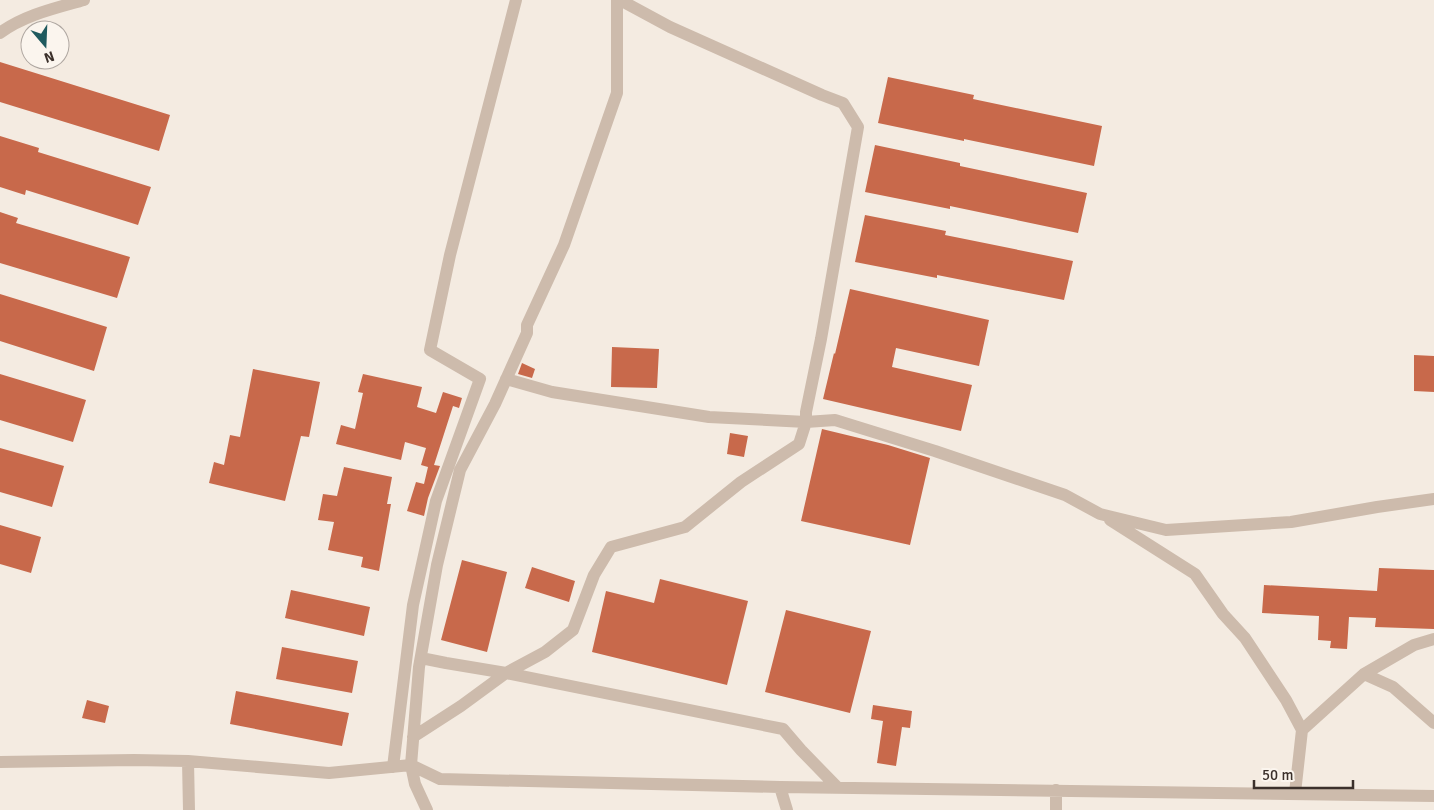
<svg xmlns="http://www.w3.org/2000/svg" width="1434" height="810" font-family="Signika,sans-serif">
<style>
.building{fill:#c8694b}
.lines{fill:none;stroke-linecap:round;stroke-linejoin:round}
.minor{stroke:#cdbbac;stroke-width:12}
</style>
<rect width="100%" height="100%" fill="#f4ebe1"/>
<path class="building" d="M0,62l170,53 -11,36 -159,-49z
M888,77l86,18 -1,4 129,27 -8,40 -130,-27v2l-86,-18z
M0,136l39,12 -1,4 113,35 -13,38 -112,-35 -1,5 -25,-8z
M875,145l85,18v3l127,27 -9,40 -128,-27v3l-85,-17z
M0,212l18,6 -2,5 114,34 -13,41 -117,-35z
M865,215l81,16 -1,4 128,26 -9,39 -127,-25v3l-82,-16z
M850,289l139,31 -10,46 -83,-18 -4,19 80,18 -11,46 -138,-32 11,-46 1,1z
M0,294l107,33 -13,44 -94,-30z
M612,347l47,2 -2,39 -46,-1z
M1414,355l20,1v36l-20,-1z
M522,363l13,6 -3,9 -14,-4z
M253,369l67,13 -11,55 -8,-1 -16,65 -76,-18 5,-21 10,3 6,-30 10,2z
M0,374l86,26 -13,42 -73,-22z
M363,374l59,13 -5,20 19,6 7,-21 19,6 -3,10 -6,-2 -19,59 6,1 -12,32 -4,18 -17,-5 9,-29 8,2 4,-17 -7,-2 5,-17 -21,-6 -4,18 -65,-16 5,-19 14,4 8,-36 -5,-1z
M822,429l66,16 42,13 -20,87 -109,-24z
M730,433l18,3 -4,21 -17,-3z
M0,448l64,18 -12,41 -52,-15z
M344,467l48,10 -5,27h4l-12,67 -18,-4 2,-10 -35,-7 6,-28 -16,-2 5,-26 14,2z
M0,525l41,12 -10,36 -31,-9z
M462,560l45,12 -20,80 -46,-12z
M532,567l43,14 -6,21 -44,-14z
M1379,568l55,2v59l-59,-2 1,-9 -27,-1 -2,32 -17,-1 1,-7 -13,-1 1,-24 -57,-3 2,-28 113,6z
M660,579l88,22 -21,84 -135,-33 14,-61 48,12z
M291,590l79,17 -6,29 -79,-18z
M786,610l85,21 -21,82 -85,-21z
M282,647l76,14 -6,32 -76,-14z
M236,691l113,22 -7,33 -112,-22z
M87,700l22,6 -4,17 -23,-5z
M873,705l39,6 -2,17 -8,-1 -6,39 -19,-3 6,-42 -12,-2z"/>
<g class="lines">
<path class="minor" d="M0,33c24,-18 56,-25 84,-33
M506,379l46,13 157,25 97,5 29,-2 100,31 130,44 35,19 66,16 125,-8 86,-15 57,-8
M1110,520l85,54 28,40 22,24 41,62 16,30
M421,658l25,5 60,10 277,56 18,21 36,37
M1364,674l29,13 41,36
M413,737l48,-31 45,-33 39,-21 28,-22 21,-55 17,-28 74,-20 56,-45 58,-38 7,-22v-10l15,-73 37,-212 -15,-24 -21,-8 -152,-68 -50,-27
M188,761l1,49
M0,762l134,-2 54,1 141,12 82,-8 29,14 340,8 654,9
M393,767l20,-162 23,-104 44,-122 -50,-29 20,-95 66,-255
M780,787l7,23
M1295,793l7,-63 62,-56 50,-29 20,-6
M427,810l-12,-26 -4,-19 8,-98 18,-102 23,-95 35,-66 32,-71v-8l37,-80 53,-152v-93
M1056,810v-20"/>
</g>
<g transform="translate(45 45) rotate(161)"><circle r="24" fill="#fbf5ee" stroke="#aea6a0"/>
<path d="M0-4L9 19L0 12L-9 19Z" fill="#1f5a5e"/>
<text y="-8" font-size="14" font-weight="bold" text-anchor="middle" fill="#3b302b">N</text>
</g>
<path d="M1254 780v8h99v-8" fill="none" stroke="#3b302b" stroke-width="2.5"/>
<text x="1262" y="780" font-size="15" fill="#3b302b" stroke="#fbf5ee" stroke-width="4" paint-order="stroke">50 m</text>
</svg>
